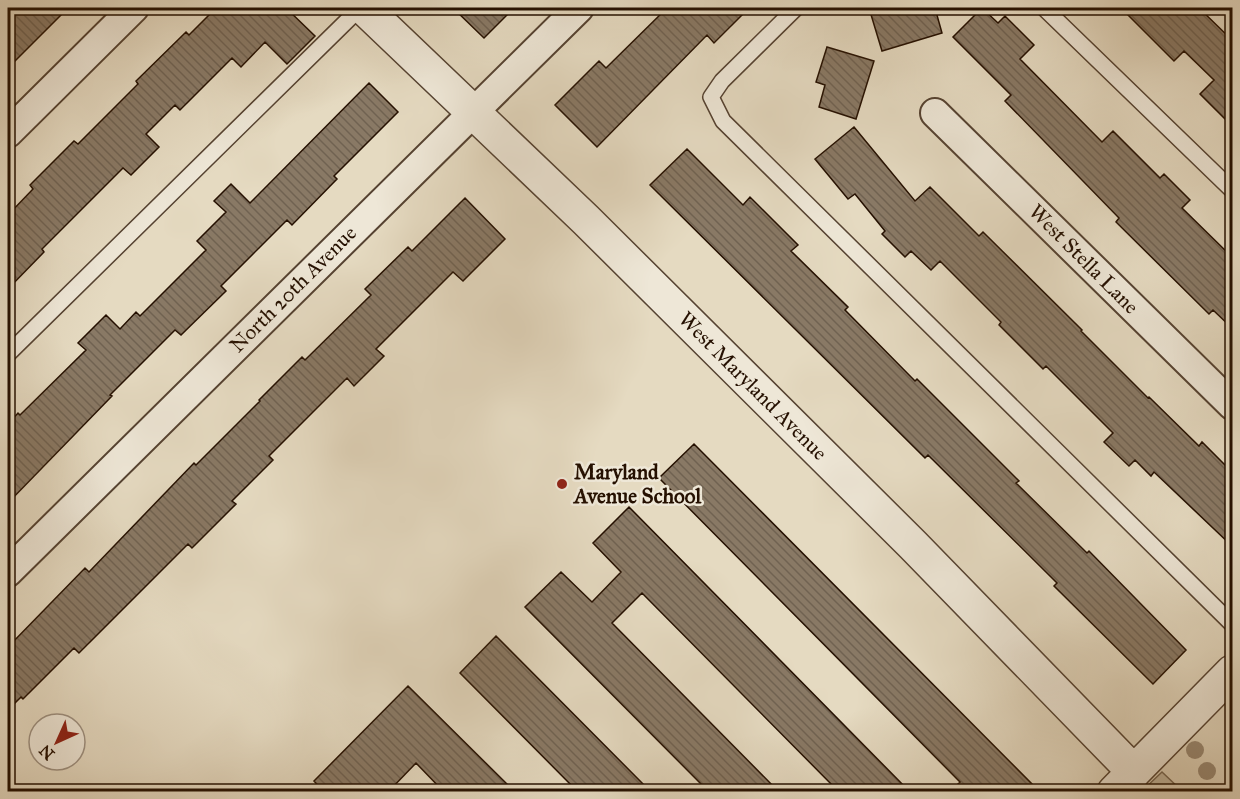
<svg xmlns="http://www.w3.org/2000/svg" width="1240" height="799" font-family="'IM FELL Great Primer',serif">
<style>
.green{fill:#c4b8a0;stroke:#746450;stroke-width:1.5}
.building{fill:url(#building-back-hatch);stroke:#251001;stroke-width:1.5}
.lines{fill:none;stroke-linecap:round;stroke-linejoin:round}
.service-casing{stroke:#554231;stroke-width:18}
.minor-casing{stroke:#554231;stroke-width:32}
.tertiary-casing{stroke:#554231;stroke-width:36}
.service{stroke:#eee7d7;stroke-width:15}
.minor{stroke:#eee7d7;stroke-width:28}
.tertiary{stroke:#eee7d7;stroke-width:33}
.tree{fill:#9a8b76}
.poi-dot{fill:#8f2418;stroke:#eee7d7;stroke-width:2}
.labels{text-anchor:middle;stroke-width:5;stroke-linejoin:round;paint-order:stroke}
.street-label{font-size:21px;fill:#251001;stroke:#eee7d7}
.poi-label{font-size:21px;font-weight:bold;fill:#251001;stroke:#eee7d7;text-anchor:start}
</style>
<defs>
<pattern id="building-back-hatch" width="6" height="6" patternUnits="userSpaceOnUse" patternTransform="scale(1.5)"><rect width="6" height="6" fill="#897965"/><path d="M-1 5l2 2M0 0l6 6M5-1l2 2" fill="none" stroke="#706251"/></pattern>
</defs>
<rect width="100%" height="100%" fill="#e5dac1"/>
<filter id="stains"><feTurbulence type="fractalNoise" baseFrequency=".00333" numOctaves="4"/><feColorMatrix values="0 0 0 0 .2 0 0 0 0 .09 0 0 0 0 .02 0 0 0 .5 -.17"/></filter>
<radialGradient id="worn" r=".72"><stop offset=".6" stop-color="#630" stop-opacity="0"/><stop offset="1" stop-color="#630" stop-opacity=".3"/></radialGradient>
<path class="green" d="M1162,772l20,19h-40z"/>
<path class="building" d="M8,8h60l-60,60z
M216,8h70l29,28 -28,28 -22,-22 -24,25 -9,-9 -52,52 -5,-5 -29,29 13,13 -28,28 -8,-7 -81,81 2,3 -36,37v-74l25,-26 -3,-4 44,-44 4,3 60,-60 -2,-3 50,-49 3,3z
M453,8h61l-30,30z
M667,8h82l-35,35 -7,-8 -110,112 -42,-42 44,-44 7,7z
M869,8h66l7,25 -60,18z
M982,8l16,15 7,-7 29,29 -14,14 82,83 11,-11 47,47 4,-4 26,26 -8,8 51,50v71l-20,-19 -4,4 -93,-92 3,-4 -114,-117 6,-6 -58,-58z
M1121,8h78l34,33v86l-33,-33 14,-14 -30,-29 -10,10z
M827,47l47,14 -18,58 -37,-12 6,-22 -9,-3z
M369,83l29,29 -64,64 3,3 -45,46 -5,-5 -66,66 5,5 -45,44 -6,-5 -65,65 2,1 -104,107v-79l10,-11 2,2 66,-65 -8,-7 28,-28 14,14 16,-17 4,4 66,-66 -9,-9 29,-29 -12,-11 17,-17 19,19z
M854,127l61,74 15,-14 49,49 4,-4 99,98 -1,1 67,67 1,-1 50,49 3,-4 31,31v74l-79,-75 -3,4 -16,-16 -6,6 -25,-24 9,-9 -67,-67 -3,3 -44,-44 2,-3 -61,-61 -9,9 -20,-19 -6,6 -23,-23 3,-3 -30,-37 -7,5 -33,-40z
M687,149l56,56 7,-8 48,48 -7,6 57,56 -3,3 70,71 2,-2 102,102 -3,2 71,70 2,-2 97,99 -33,34 -99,-98 3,-3 -129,-128 -3,3 -275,-273z
M465,198l40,41 -42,42 -10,-9 -77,77 8,7 -30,30 -7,-8 -78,78 4,4 -41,41 4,3 -44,44 -4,-4 -109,109 -5,-5 -51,51 -2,-2 -13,13v-63l77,-79 4,4 105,-109 2,2 64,-64 -1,-1 43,-43 3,3 66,-65 -6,-6 43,-42 4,4z
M694,444l346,348h-90l10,-10 -301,-304z
M629,507l281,285h-71l-197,-199 -30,30 167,169h-70l-184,-185 36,-35 31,30 29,-30 -28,-29z
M496,636l155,156h-73l-118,-119z
M408,686l107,106h-71l-28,-29 -28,29h-64l-10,-11z"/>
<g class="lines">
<defs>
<path id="service" d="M796,8l-74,73 -11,16 12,24 509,503
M1044,8l188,182
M8,354l352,-346"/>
<path id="minor" d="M935,113l297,292
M8,133l126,-125
M8,572l571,-564"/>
<path id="tertiary" d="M364,8l222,212 327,325 221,227
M1114,792l118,-120"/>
</defs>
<use href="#service" class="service-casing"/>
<use href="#minor" class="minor-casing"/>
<use href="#tertiary" class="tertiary-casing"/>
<use href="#service" class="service"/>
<use href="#minor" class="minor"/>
<use href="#tertiary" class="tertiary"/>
</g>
<g class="tree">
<circle cx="1195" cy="750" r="9"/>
<circle cx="1207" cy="771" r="9"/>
</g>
<circle class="poi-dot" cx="562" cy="484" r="6"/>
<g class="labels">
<g class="street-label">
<text transform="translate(1084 259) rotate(45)" y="7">West Stella Lane</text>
<text transform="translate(293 289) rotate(-45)" y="7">North 20th Avenue</text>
<text transform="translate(753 386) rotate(45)" y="7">West Maryland Avenue</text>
</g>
<g class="poi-label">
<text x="574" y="479">Maryland<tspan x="574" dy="24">Avenue School</tspan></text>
</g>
</g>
<rect width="1240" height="799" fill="none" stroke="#e5dac1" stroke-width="30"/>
<rect x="9" y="9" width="1222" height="781" fill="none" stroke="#251001" stroke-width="3"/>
<rect x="15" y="15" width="1210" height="769" fill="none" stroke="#251001" stroke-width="1.5"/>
<g transform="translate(57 742) rotate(225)"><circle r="28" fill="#eee7d7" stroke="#9e9181" stroke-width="1.5"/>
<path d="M0-4.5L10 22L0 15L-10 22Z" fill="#8f2418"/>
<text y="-9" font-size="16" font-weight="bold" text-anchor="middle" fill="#251001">N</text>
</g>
<rect width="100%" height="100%" filter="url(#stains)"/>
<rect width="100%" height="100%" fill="url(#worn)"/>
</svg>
